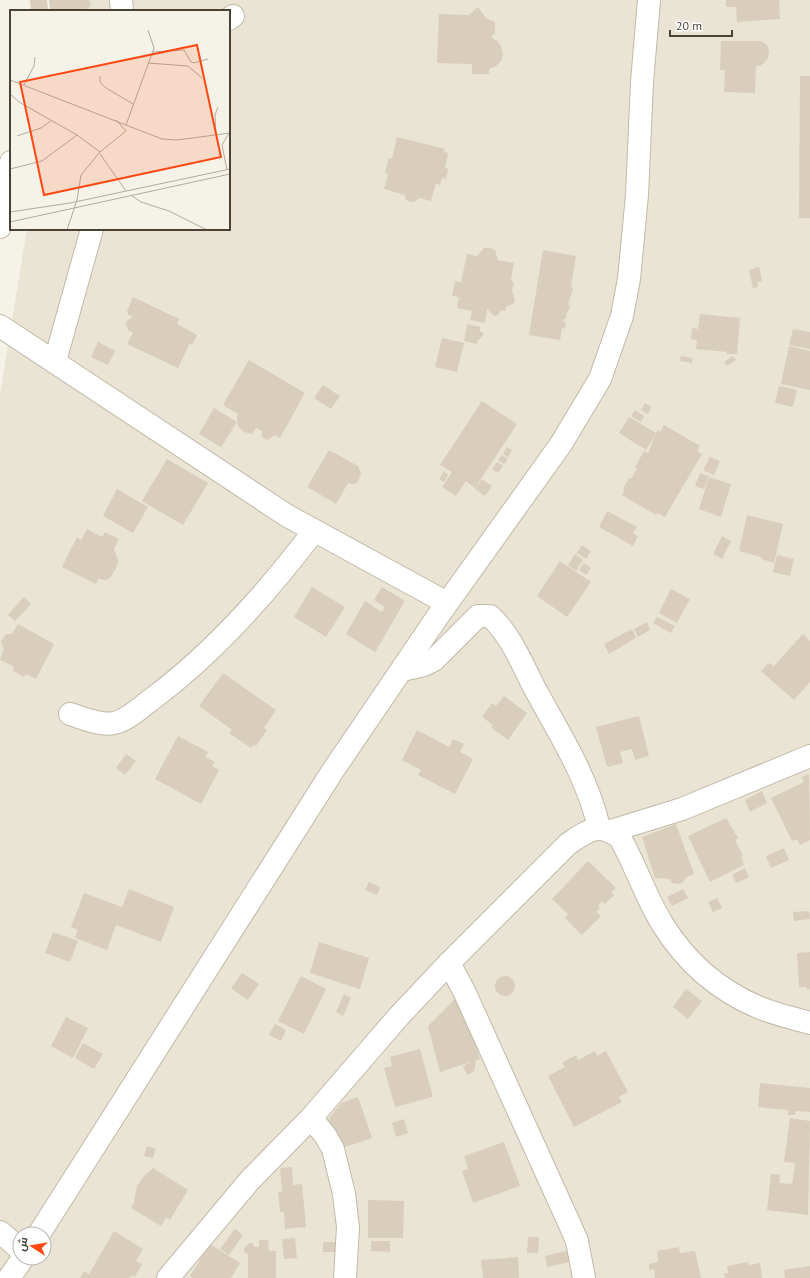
<svg xmlns="http://www.w3.org/2000/svg" width="810" height="1278" font-family="'PT Sans',Cairo,sans-serif">
<style>
.residential{fill:#e9e4d4;fill-rule:evenodd}
.building{fill:#d8cebb}
.lines{fill:none;stroke-linecap:round;stroke-linejoin:round}
.minor-casing{stroke:#c1baa8;stroke-width:24}
.tertiary-casing{stroke:#c1baa8;stroke-width:24}
.minor{stroke:#fff;stroke-width:22}
.tertiary{stroke:#fff;stroke-width:22}
.inset-road{fill:none;stroke:#b0aca0;stroke-width:1}
.view{fill:#ff4814;fill-opacity:0.15;stroke:#ff4814;stroke-width:2}
.inset-edge{fill:none;stroke:#494235;stroke-width:2}
</style>
<rect width="100%" height="100%" fill="#f5f2e7"/>
<path class="residential" d="M64,0h746v1278h-810v-884l27,-165h202v-218h-167zM20,1234h24v24h-24z"/>
<path class="building" d="M30,0h17l1,10 -17,1z
M49,0h40l2,5 -6,6h-35z
M726,0h53l1,19 -43,3 -1,-15h-10z
M478,7l8,11 9,4v11l-4,4 6,4 4,5 2,8 -2,7 -5,5 -7,3v5h-17v-10l-35,-1 2,-49 30,1z
M721,41h40l6,4 2,6 -1,7 -7,8h-5l-1,27 -31,-1 1,-22h-5z
M800,76h10v142h-11z
M397,137l48,12 -1,3 4,1 -3,15 3,1 -2,10 -4,-1 -2,7 -4,-2 -5,18 -12,-3 -4,4h-5l-4,-2 -1,-5 -21,-6 4,-15 -3,-1 4,-15 3,1z
M484,248h6l5,2 3,10 16,3 -3,17 3,3 -2,8 3,9 -2,4 -7,3 -1,4 -4,-1 -3,5 -4,1 -7,-7 -2,14 -15,-3 2,-9 -15,-3 2,-11 -7,-1 3,-15 6,1 6,-28 10,2z
M543,250l33,6 -5,31 2,1 -5,17h2l-2,7h-1l-1,7h-2l-1,3h3l-1,6h-3l-2,12 -31,-5z
M759,267l3,14 -5,1 1,5 -5,1 -4,-18z
M133,297l46,22 -2,5 20,11 -5,10 -2,-2 -12,25 -51,-24 6,-11 -5,-3 -2,-5 1,-4 6,-5 -5,-1 -1,-4z
M700,314l40,4 -3,36h-10v-2l-31,-3 1,-9 -6,-1 1,-11 6,1z
M467,324l13,3v4l3,2v3l-5,4 -1,4 -13,-3z
M793,329l17,3v17l-21,-4z
M442,338l22,5 -7,29 -22,-5z
M98,342l17,9 -7,14 -17,-8z
M789,346l21,5v39l-29,-6z
M681,356l12,2 -1,5 -12,-2z
M733,356l3,4 -9,6 -3,-4z
M249,360l56,33 -25,45 -6,-3 -6,5 -4,-1 -2,-3v-5l-6,-3 -4,6 -8,-2 -6,-6 -1,-8 1,-4 -15,-9z
M323,385l17,11 -9,13 -17,-11z
M779,386l18,4 -4,17 -18,-4z
M482,401l35,23 -42,64 -9,-7 -10,15 -14,-9 10,-15 -12,-7z
M645,403l6,4 -3,7 -7,-4z
M214,408l23,14 -16,25 -22,-13z
M635,410l9,6 -3,6 -10,-6z
M629,417l27,16 2,-3 2,2 4,-7 36,21 -3,5 5,3 -37,63 -7,-4 -2,2 -34,-20 3,-5 -2,-1 6,-11 2,1 6,-11 -2,-1 9,-16 4,2 7,-18 -9,15 -27,-17z
M507,447l5,3 -4,7 -5,-3z
M329,450l29,16 3,7 -3,9 -4,2 -6,-1 -12,21 -29,-17z
M502,455l6,4 -4,5 -6,-4z
M710,457l10,4 -6,14 -11,-5z
M167,459l41,24 -25,42 -41,-24z
M497,462l6,4 -5,7 -6,-4z
M444,471l4,4 -4,7 -5,-3z
M700,473l9,3 -5,13 -9,-3z
M709,477l22,7 -10,33 -22,-8z
M482,479l10,7 -7,10 -10,-7z
M117,489l31,18 -15,26 -30,-17z
M607,511l30,16 -4,6 5,3 -5,10 -34,-19z
M747,515l36,9 -9,39 -13,-4v-2l-22,-6z
M87,529l15,8 3,-5 14,7 -5,10 4,11 -1,6 -6,11 -5,3 -8,-1 -2,5 -34,-17 15,-30 4,3z
M722,536l9,5 -9,18 -9,-5z
M582,545l9,6 -5,8 -9,-6z
M575,554l8,6 -7,11 -8,-6z
M777,555l17,4 -4,17 -17,-4z
M560,561l31,21 -24,35 -30,-21z
M584,563l7,5 -5,7 -7,-5z
M312,587l33,20 -19,30 -32,-20z
M382,587l23,14 -30,51 -29,-18 19,-33 17,11 3,-5 -11,-7z
M671,589l19,10 -13,24 -18,-10z
M24,597l7,7 -16,17 -7,-6z
M657,617l18,9 -4,7 -18,-10z
M647,622l3,8 -12,7 -4,-8z
M18,624l36,20 -18,35 -10,-5 -2,3 -11,-6 1,-4 -14,-7 4,-11 -3,-7 2,-4 3,-4h6z
M632,629l4,9 -27,16 -5,-10z
M803,634l7,7v41l-16,18 -33,-29 8,-8 5,3z
M223,673l53,37 -12,18 3,2 -11,16 -2,-1 -3,3 -22,-15 3,-3 -33,-24z
M504,696l23,17 -19,27 -17,-13 2,-2 -11,-8 10,-14 4,3z
M639,716l10,40 -14,4 -3,-11 -12,3 3,11 -16,4 -11,-40z
M417,730l32,17 4,-8 11,5 -4,8 13,7 -18,35 -37,-19 3,-5 -19,-10z
M178,736l30,16 -3,5 10,5 -3,4 7,4 -18,34 -46,-25z
M126,754l10,7 -11,14 -9,-7z
M809,774l1,66 -10,5 -3,-6 -5,2 -21,-43 33,-16 -2,-5z
M762,791l5,12 -17,9 -5,-12z
M726,818l12,20 -3,2 8,16 -2,1 3,8 -34,17 -22,-46z
M676,824l18,50 -7,3 -5,6 -4,1 -6,-1 -2,-4 -15,-1 -13,-41z
M784,848l5,12 -18,8 -5,-12z
M588,861l28,27 -5,4 3,3 -9,9 -3,-3 -4,5 2,2 -4,4 5,4 -19,19 -17,-17 3,-4 -16,-15z
M745,868l4,9 -13,6 -4,-8z
M369,882l11,5 -3,8 -12,-5z
M129,889l45,18 -13,35 -45,-17 -9,25 -32,-12 3,-8 -7,-3 13,-34 38,14z
M683,889l5,9 -16,8 -5,-9z
M717,898l5,10 -9,4 -5,-10z
M809,911l1,8 -16,2 -1,-9z
M53,932l25,9 -8,21 -25,-9z
M319,942l50,16 -9,31 -50,-16z
M810,952v37l-3,1v-3h-8l-2,-34z
M242,973l17,11 -11,16 -17,-12z
M495 986a10 10 0 1 1 20 0a10 10 0 1 1-20 0Z
M301,976l25,13 -22,45 -26,-13z
M686,989l16,12 -14,18 -15,-12z
M344,994l7,4 -8,18 -7,-4z
M456,998l12,21 12,40 -40,13 -12,-46z
M66,1017l22,11 -15,30 -22,-12z
M275,1024l11,6 -5,11 -12,-6z
M83,1043l20,11 -9,15 -19,-11z
M420,1049l13,48 -38,10 -11,-39 8,-2 -2,-9z
M595,1051l2,5 9,-5 22,41 -9,5 3,5 -48,25 -26,-51 17,-9 -3,-4 14,-8 2,5z
M476,1060l-2,12 -7,3 -4,-9z
M760,1083l50,5v24l-14,-1 -1,4h-7v-5l-30,-3z
M358,1097l14,41 -36,12 -9,-29 14,-18z
M790,1118l20,3 -2,94 -41,-5 4,-36 9,1 -1,8 13,1 3,-21 -11,-1z
M404,1119l4,14 -12,4 -4,-14z
M504,1142l16,44 -47,17 -11,-32 6,-2 -4,-13z
M147,1146l9,3 -3,9 -9,-2z
M292,1167l1,18 9,-1 4,43 -21,2 -1,-17h-4l-2,-20h4l-2,-24z
M153,1168l35,22 -18,30 -4,-3 -5,9 -30,-18 3,-6 3,-16 6,-9z
M368,1200l36,1 -1,37h-35z
M235,1229l8,6 -14,20 -9,-6z
M114,1231l29,18 -7,12 6,3 -7,13 -3,-2 -2,3h-50l4,-7 5,3z
M528,1237h11l-1,16h-11z
M295,1238l2,20 -13,1 -2,-20z
M259,1240h9l1,11h7v27h-28v-24l-4,-2v-4l5,-5h3l3,4h4z
M371,1241h19v11l-19,-1z
M323,1242h17v10h-17z
M210,1244l30,19 -9,15h-38l-3,-2z
M679,1247l1,6 15,-2 6,27h-46l-1,-9 -5,1v-6l9,-2 -1,-11z
M567,1251l2,11 -22,5 -2,-11z
M518,1257l1,21h-36l-2,-18z
M748,1262l1,3 11,-2 2,15h-37l-1,-5h4l-1,-7z
M810,1266v12h-25l-1,-8z"/>
<g class="lines">
<defs>
<path id="minor" d="M121,0l1,11
M229,19l4,-3
M0,227l11,-65
M0,326l286,189 161,88
M55,361l37,-132
M402,670l22,-5 10,-5 44,-44h12c21,19 32,48 45,73 24,44 53,89 64,139
M70,714c13,4 30,12 44,9 14,-3 27,-16 38,-24 63,-47 115,-106 162,-168
M611,831l71,-22 128,-53
M449,963l15,28 106,234 7,16 7,37
M311,1118l14,17 8,14 11,45 4,33 -3,51
M0,1232l20,17"/>
<path id="tertiary" d="M39,1234l293,-462 106,-156 123,-172 39,-65 22,-63 7,-37 8,-84 5,-113 7,-82
M9,1278l14,-20
M168,1278l82,-98 61,-62 88,-102 50,-53 119,-119c19,-13 31,-23 52,-6 16,28 26,60 43,87 23,37 55,65 95,82 16,7 35,11 52,16"/>
</defs>
<use href="#minor" class="minor-casing"/>
<use href="#tertiary" class="tertiary-casing"/>
<use href="#minor" class="minor"/>
<use href="#tertiary" class="tertiary"/>
</g>
<g transform="translate(10 10)">
<rect width="220" height="220" fill="#f5f2e7"/>
<path class="inset-road" d="M143,42l31,-2 7,12 3,1 14,-4M138,53l40,3 14,12M90,66v6l6,6 27,16M0,70l152,59 15,1 53,-7M14,75l10,-19 1,-9M0,84l9,8 58,33 23,17 -19,23 -4,25 -10,30M116,115l28,-77 -6,-18M206,125l-1,-20 3,-8M7,126l24,-8 10,-7M90,142l26,-21 -10,-11M90,144l26,37M0,159l32,-8 35,-26M217,160l-5,-25 7,-12M121,185l10,7 28,9 38,19M0,202l60,-9 160,-34M0,212l220,-48"/>
<path class="view" d="M187,35l24,112 -177,38 -24,-113z"/>
<rect width="220" height="220" class="inset-edge"/>
</g>
<g transform="translate(32 1246) rotate(282)"><circle r="19" fill="#ffffff" stroke="#b6b3ae"/>
<path d="M0-3L7 15L0 10L-7 15Z" fill="#ff4814"/>
<text y="-6" font-size="11" font-weight="bold" text-anchor="middle" fill="#494235">ش</text>
</g>
<path d="M670 30v6h62v-6" fill="none" stroke="#494235" stroke-width="2"/>
<text x="676" y="30" font-size="12" fill="#494235" stroke="#ffffff" stroke-width="3" paint-order="stroke">20 m</text>
</svg>
